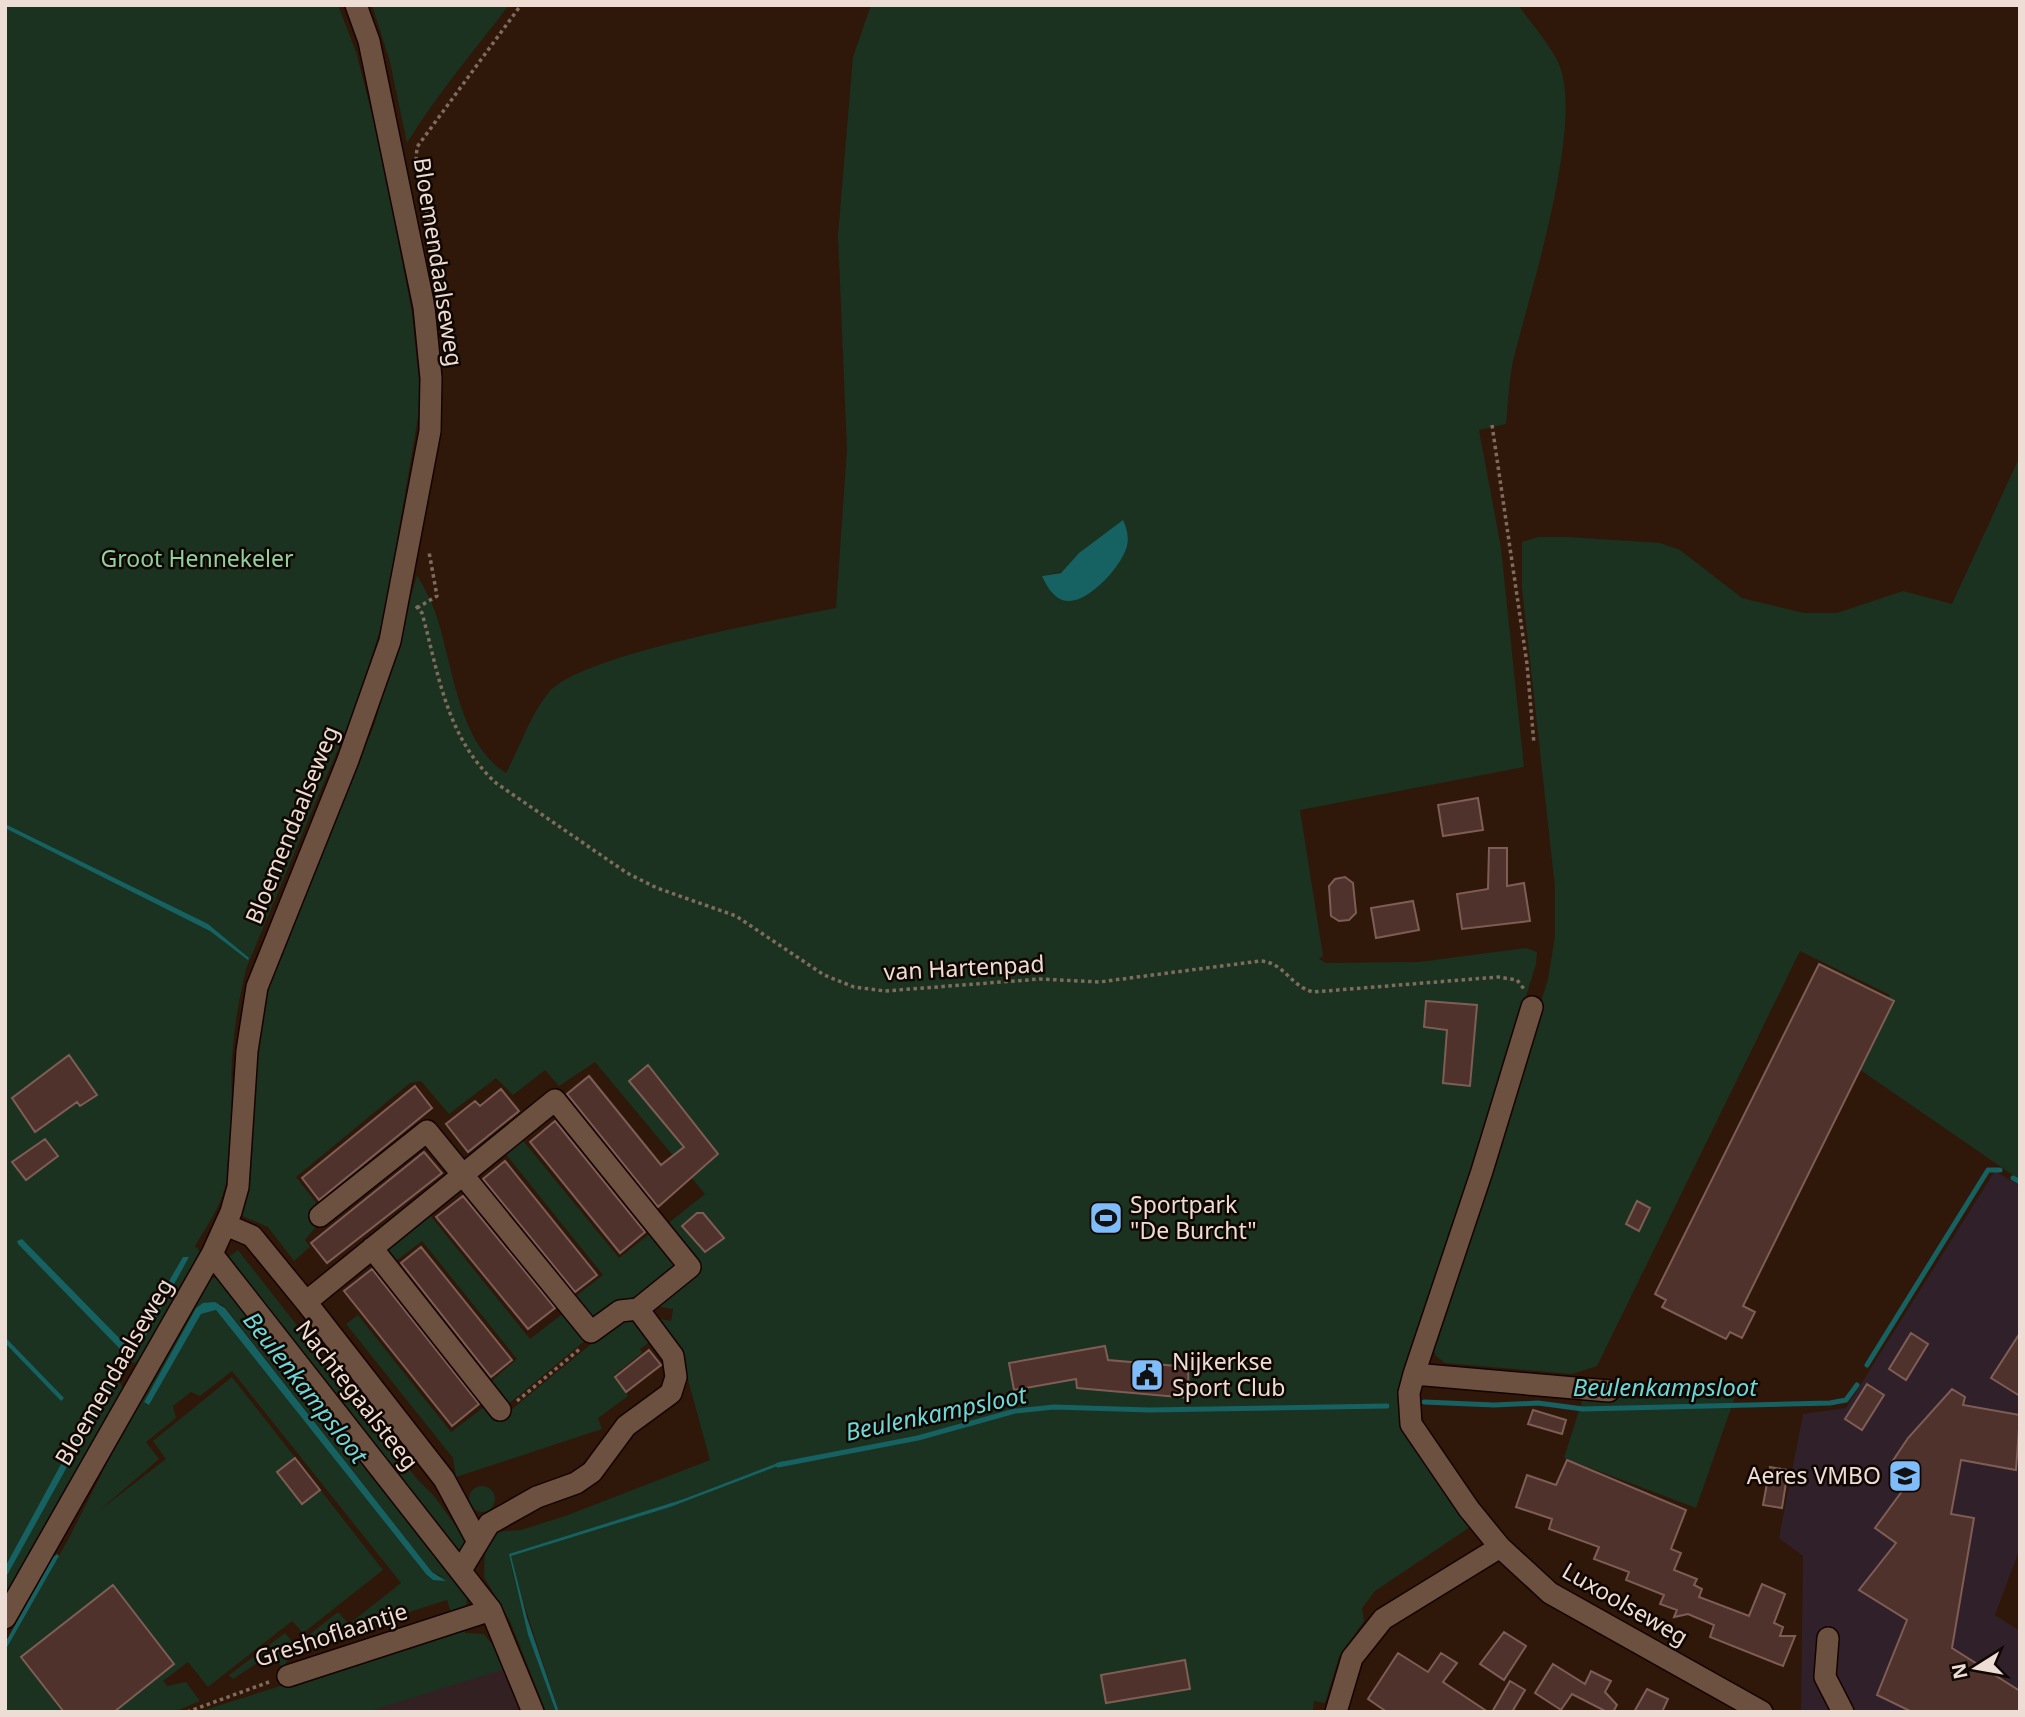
<svg xmlns="http://www.w3.org/2000/svg" width="2025" height="1717" font-family="'Noto Sans',sans-serif">
<style>
.industrial{fill:#332022}
.education{fill:#30202a}
.green{fill:#1a321f;fill-rule:evenodd}
.water{fill:#166161}
.lines{fill:none;stroke-linecap:round;stroke-linejoin:round}
.stream{stroke:#166161;stroke-width:5}
.building{fill:#50322c;stroke:#7e5d56;stroke-width:2}
.minor-casing{stroke:#160300;stroke-width:24}
.path{stroke:#806c5f;stroke-width:3.5;stroke-dasharray:3.5 3.5;stroke-linecap:butt}
.minor{stroke:#6d5140;stroke-width:21}
.labels{text-anchor:middle;stroke-width:5;stroke-linejoin:round;paint-order:stroke}
.street-label{font-size:23px;fill:#eeddd4;stroke:#100602}
.park-label{font-size:23px;fill:#8fd19d;stroke:#100602}
.poi-label{font-size:23px;fill:#eeddd4;stroke:#100602;text-anchor:start}
.water-label{font-size:24px;font-style:italic;fill:#6cd8d8;stroke:#100602}
</style>
<rect width="100%" height="100%" fill="#2f1809"/>
<path class="industrial" d="M502,1648l23,64h-259z"/>
<path class="education" d="M1995,1171l25,15v362l-25,67 25,16v81h-219l2,-156 -24,-18 24,-124 43,-6z"/>
<path class="green" d="M5,5h333l18,47 24,94 32,167 9,87 -37,217 -26,84 -112,268c-7,30 -12,59 -14,90 -2,41 4,87 -7,128 -6,23 -20,42 -30,59l6,7 -61,110 -17,-1 -7,11 8,18 -119,211v-23l108,-200 -47,77 -61,111z
M372,5h137c-35,46 -72,89 -102,138l-17,-81z
M871,5h647c13,18 30,37 40,57 28,58 -29,234 -45,299 -4,20 -5,42 -7,63l-27,6 22,118 23,219 -224,43 23,146 -4,3 7,4 93,-1 107,-14 11,4 -1,12 -134,433 71,128 -98,66 -13,17 2,13 -25,36 -14,46 -11,-2 -1,9 8,2h-762l-49,-151 18,74 28,77h-10l-36,-91 -26,-44 1,-29 6,-16 30,-2 47,-15 142,-55 -26,-95 -30,-47 17,3 2,-12 -18,-3 46,-37 -35,-44 39,-31 -110,-132 -36,24 -14,-16 -32,25 -17,-17 -47,36 -28,-33 -11,2 -114,94 23,29 2,15 -16,19 5,7 -16,14 -26,-34 -28,-12 13,-150 17,-84 105,-258 42,-148c6,11 13,22 17,34 19,50 22,133 72,164 14,-26 24,-58 43,-81 33,-38 232,-73 287,-84l11,-158 -9,-215 15,-178zM1120,560l-27,29 -29,11 -11,-6 -11,-18z
M2020,456v724l-164,-113 34,-72 -90,-44 -203,415 -25,8 -127,-11 -9,-7 -3,-7 115,-370 7,-43v-49l-33,-299v-46l16,-5h30l92,6 20,7 62,48 61,15h34l66,-22 49,13z
M521,1138l98,120 34,-27 22,33 -3,7c-17,14 -64,50 -86,44l-14,-16 31,-24 -99,-123z
M429,1214l101,125 35,-27 22,27 -81,67 -18,-22 29,-25 -95,-118 -30,23 -5,-10 2,-8z
M238,1250l179,229 17,17 32,44 1,6 -7,7 -233,-295z
M211,1278h10l247,315 -2,12 -14,11 -5,-16 -136,43 -5,-6 32,-25 11,12 52,-41 -169,-212 -32,25 -9,-4 -18,14 3,12 -30,24 13,17 -58,50 65,-50 -13,-18 79,-64 151,193 -80,63 -11,-12 -84,66 -20,-25 -25,19 4,5 19,-4 14,19 -26,11h-169v-61l64,-113 70,-138zM204,1303l17,1 5,4 206,264 12,5 -18,-3 -210,-264 -15,4 -52,91 -5,-3 52,-94z
M358,1315l93,117 37,-28 12,15 118,-97h16l17,19 -11,8 2,4 -29,23 15,20 -30,22 4,11 -146,48 -3,-19 -107,-134z
M1735,1397l-39,111 -132,-50 19,-60z
M469 1499a13 13 0 1 1 26 0a13 13 0 1 1-26 0Z
M464,1628l1,5 19,1 10,13 7,-2 25,67h-6l-15,-43 -138,43h-169z
M285,1633l10,12 -12,24 -11,-16 -39,26 -4,-4z"/>
<path class="water" d="M1123,520c4,9 6,17 4,26 -5,20 -37,55 -58,55 -14,0 -22,-14 -27,-25l19,-3 18,-20z
M5,824l203,100 41,34 -1,2 -38,-29 -205,-103z
M22,1239l104,106 7,-2 50,-86h6l-50,91 -6,4 -11,-1 -104,-107 -1,-3z
M203,1303l12,-1 10,6 207,264 14,9 -13,-1 -7,-6 -210,-264 -15,4 -52,91 -5,-3 52,-94z
M5,1337l59,61 -3,3 -56,-58z
M111,1377l3,5 -109,197v-12l103,-189z
M783,1461v3l-113,43 -159,49 16,62 32,94h-3l-28,-77 -19,-81 175,-55z
M57,1554l2,2 -54,95v-8l48,-86z"/>
<g class="lines">
<path class="stream" d="M2013,1178l7,4
M1867,1365l121,-195h12
M1424,1402l70,3 44,-2 45,6 247,-6 16,-3 11,-15
M778,1465l140,-27 97,-27 39,-4 95,3 238,-4"/>
</g>
<path class="building" d="M1478,798l5,32 -40,6 -5,-31z
M1489,848h18v38l17,-3 6,38 -68,8 -5,-35 31,-5z
M1345,877l8,6 3,30 -7,7 -10,1 -8,-5 -2,-30 6,-7z
M1413,901l6,29 -43,8 -5,-30z
M1819,964l75,37 -151,305 12,6 -13,26 -12,-6 -4,7 -64,-32 4,-7 -11,-6z
M1426,1001l51,4 -7,81 -27,-3 4,-53 -23,-3z
M69,1055l28,40 -17,11 -3,-4 -42,30 -23,-34z
M648,1065l70,89 -60,53 -91,-113 22,-18 72,89 23,-18 -55,-66z
M415,1086l17,22 -113,92 -17,-22z
M501,1089l18,22 -51,41 -22,-28 29,-23 5,5z
M555,1121l90,111 -25,21 -90,-111z
M45,1139l13,17 -32,24 -14,-18z
M424,1152l18,21 -115,90 -16,-20z
M505,1161l92,114 -22,17 -92,-113z
M463,1196l92,112 -27,21 -92,-112z
M1637,1201l13,7 -11,23 -13,-7z
M697,1213h6l21,25 -19,14 -23,-26z
M421,1247l91,113 -21,17 -90,-114z
M372,1269l107,135 -27,22 -108,-135z
M1911,1333l17,11 -22,36 -17,-11z
M2020,1333v63l-29,-18z
M1105,1346l3,14 80,7 1,31 -112,-10 -1,-9 -62,11 -5,-27z
M649,1350l12,15 -35,27 -11,-15z
M1867,1384l17,11 -22,35 -17,-11z
M1952,1389l13,8 -2,8 57,10 -4,55 -55,-10 -10,54 23,4 -22,130 68,43v21h-108l-35,-17 30,-75 -48,-30 37,-47 -21,-15 36,-49 -21,-14 18,-27z
M1533,1410l33,10 -4,14 -34,-10z
M295,1458l25,32 -18,14 -25,-32z
M1567,1460l119,50 -15,39 10,4 -7,17 23,9 -3,6 8,4 -3,8 50,19 13,-32 23,10 -11,29 9,4 -3,9h15l-12,30 -73,-29 4,-12 -26,-11 -14,3 3,-7 -17,-6 4,-9 -38,-15 3,-8 -35,-13 5,-12 -50,-18 3,-10 -36,-12 11,-32 29,10z
M1770,1467l18,3 -6,38 -19,-3z
M113,1585l61,79 -60,48h-50l-43,-55z
M1504,1632l22,14 -22,34 -24,-16z
M1398,1653l30,19 13,-19 16,10 -14,19 45,30h-101l-19,-13z
M1185,1660l5,29 -84,14 -5,-28z
M1553,1664l32,20 6,-13 20,10 -6,11 12,13 -4,7h-6l-35,-18 -11,16 -26,-17z
M1510,1681l15,9 -13,22h-20z
M1647,1689l21,10 -6,13h-28z"/>
<g class="lines">
<defs>
<path id="minor" d="M1532,1007l-50,164 -68,203 -5,19 2,31 58,85 31,38 50,46 212,119
M320,1216l107,-85 164,201 29,-21 18,-2
M226,1225l26,11 54,66 138,177 33,61
M372,1248l128,162
M212,1254l279,356 42,102
M306,1302l249,-202 135,167 -52,42 35,47 3,21 -5,16 -45,33 -34,46 -16,11 -39,14 -48,27 -28,46
M1414,1374l195,17
M5,1618l207,-364 19,-42 7,-25 9,-136 10,-64 91,-227 42,-119 40,-210 1,-53 -7,-71 -55,-266 -13,-36
M1828,1638l-3,39 18,35
M288,1676l203,-66
M1336,1712l16,-54 31,-39 117,-72"/>
</defs>
<use href="#minor" class="minor-casing"/>
<path class="path" d="M450,353l-4,-49 -30,-144 1,-13 104,-142
M1492,425l35,239 7,80
M416,606l6,7c17,62 24,124 74,170l131,90 30,15 79,28 88,59 30,12 31,4 155,-12 59,3 161,-21c24,1 30,25 53,31l185,-15 19,3 7,9
M417,608l20,-12 -8,-44
M517,1401l64,-53
M187,1712l82,-30"/>
<use href="#minor" class="minor"/>
</g>
<defs>
<symbol id="stadium-square" viewBox="-11 -11 22 22"><rect x="-9" y="-9" width="18" height="18" rx="4" fill="#7fbdfa" stroke="#100602"/><path d="M0-5a6.5 5 0 1 0 0 10a6.5 5 0 1 0 0-10ZM-3.5-1.8h7v3.6h-7Z" fill="#111"/></symbol>
<symbol id="civic-square" viewBox="-11 -11 22 22"><rect x="-9" y="-9" width="18" height="18" rx="4" fill="#7fbdfa" stroke="#100602"/><path d="M-.6-6.5H3V-4.5H.6V-3L4-1V1h2V6H-6V1h2V-1L-.6-3ZM-1.2 2.5V6h2.4V2.5Z" fill="#111"/></symbol>
<symbol id="school-square" viewBox="-11 -11 22 22"><rect x="-9" y="-9" width="18" height="18" rx="4" fill="#7fbdfa" stroke="#100602"/><path d="M0-5L7-2L0 1L-7-2ZM-4 1L0 2.5L4 1V4Q0 6-4 4Z" fill="#111"/></symbol>
</defs>
<g fill-rule="evenodd">
<use href="#stadium-square" x="1087" y="1199" width="38" height="38"/>
<use href="#civic-square" x="1128" y="1356" width="38" height="38"/>
<use href="#school-square" x="1886" y="1457" width="38" height="38"/>
</g>
<g class="labels">
<g class="street-label">
<text transform="translate(438 262) rotate(81)" y="8">Bloemendaalseweg</text>
<text transform="translate(292 825) rotate(-68)" y="8">Bloemendaalseweg</text>
<text transform="translate(964 968) rotate(-3)" y="8">van Hartenpad</text>
<text transform="translate(114 1372) rotate(-60)" y="8">Bloemendaalseweg</text>
<text transform="translate(357 1395) rotate(52)" y="8">Nachtegaalsteeg</text>
<text transform="translate(1625 1604) rotate(30)" y="8">Luxoolseweg</text>
<text transform="translate(331 1635) rotate(-18)" y="8">Greshoflaantje</text>
</g>
<g class="park-label">
<text x="197" y="567">Groot Hennekeler</text>
</g>
<g class="poi-label">
<text x="1130" y="1213">Sportpark<tspan x="1130" dy="26">"De Burcht"</tspan></text>
<text x="1172" y="1370">Nijkerkse<tspan x="1172" dy="26">Sport Club</tspan></text>
<text x="1881" y="1484" text-anchor="end">Aeres VMBO</text>
</g>
<g class="water-label">
<text transform="translate(305 1388) rotate(52)" y="8">Beulenkampsloot</text>
<text x="1665" y="1396">Beulenkampsloot</text>
<text transform="translate(936 1414) rotate(-12)" y="8">Beulenkampsloot</text>
</g>
</g>
<rect width="2025" height="1717" fill="none" stroke="#eeddd4" stroke-width="14"/>
<g transform="translate(1976 1668) rotate(259)" stroke="#100602" stroke-width="5" paint-order="stroke">
<path d="M0-5L12 26L0 18L-12 26Z" fill="#eeddd4"/>
<text y="-10" font-size="19" font-weight="bold" text-anchor="middle" fill="#eeddd4">N</text>
</g>
</svg>
